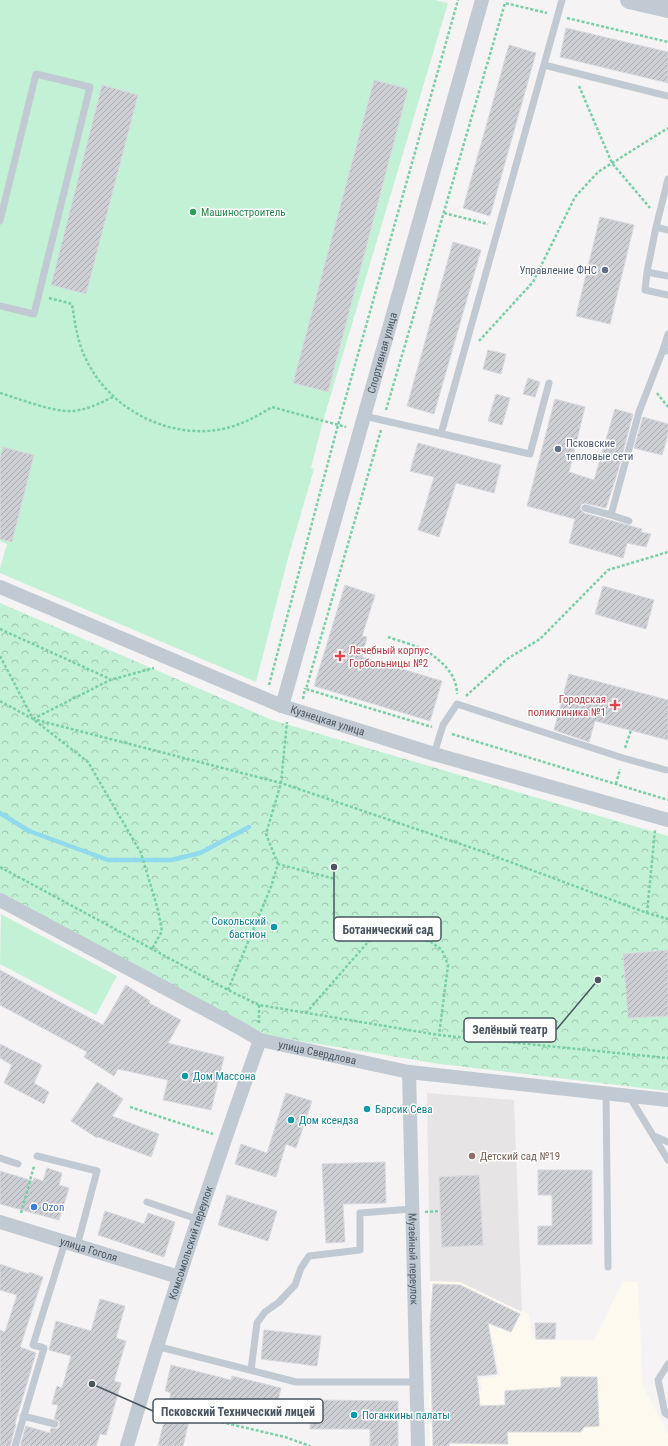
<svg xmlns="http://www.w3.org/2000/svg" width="668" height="1446" font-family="'Roboto Condensed',sans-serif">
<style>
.commercial{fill:#fdf9ef}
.education{fill:#e6e4e5}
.grass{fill:#c3f1d5}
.forest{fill:url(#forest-crowns)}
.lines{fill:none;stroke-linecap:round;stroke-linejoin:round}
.stream{stroke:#90daee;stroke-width:4.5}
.building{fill:url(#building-hatch);stroke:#d7d9de}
.path{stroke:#7ad0a6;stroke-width:2.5;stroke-dasharray:3 2;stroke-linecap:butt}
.service{stroke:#c1cad2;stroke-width:7}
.minor{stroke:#c1cad2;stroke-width:14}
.tertiary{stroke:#c1cad2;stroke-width:18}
.leisure-dot{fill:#2e9e5b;stroke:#fff;stroke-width:1.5}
.service-dot{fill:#5c6f8a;stroke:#fff;stroke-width:1.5}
.health-dot{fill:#e0444e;stroke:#fff;stroke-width:1.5}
.culture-dot{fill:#0f9aa8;stroke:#fff;stroke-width:1.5}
.education-dot{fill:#8d6e63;stroke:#fff;stroke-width:1.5}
.shop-dot{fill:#3f7fe0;stroke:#fff;stroke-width:1.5}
.labels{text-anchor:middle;stroke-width:3;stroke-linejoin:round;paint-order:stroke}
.leisure-label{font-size:11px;fill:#27864d;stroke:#fff;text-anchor:start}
.service-label{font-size:11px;fill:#4e5e75;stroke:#fff;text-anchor:end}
.street-label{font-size:11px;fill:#4a5661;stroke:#fff}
.health-label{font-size:11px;fill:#be3a42;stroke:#fff;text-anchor:start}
.culture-label{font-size:11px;fill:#0d838f;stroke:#fff;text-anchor:start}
.education-label{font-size:11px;fill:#785e54;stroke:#fff;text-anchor:start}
.shop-label{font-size:11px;fill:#366cbe;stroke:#fff;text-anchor:start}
.leader{fill:none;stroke:#4a5661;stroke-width:1.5}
.callout-dot{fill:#4a5661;stroke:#fff;stroke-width:1.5}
.callout{fill:#fff;stroke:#4a5661;stroke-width:1.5}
.callout-label{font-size:12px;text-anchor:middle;font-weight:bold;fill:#4a5661}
</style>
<defs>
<pattern id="forest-crowns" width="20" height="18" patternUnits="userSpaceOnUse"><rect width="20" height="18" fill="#c3f1d5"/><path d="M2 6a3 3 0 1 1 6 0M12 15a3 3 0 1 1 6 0" fill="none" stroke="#a0c6b0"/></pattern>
<pattern id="building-hatch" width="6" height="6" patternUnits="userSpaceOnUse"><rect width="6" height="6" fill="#cdcfd5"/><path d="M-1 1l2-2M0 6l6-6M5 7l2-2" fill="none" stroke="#a8abb0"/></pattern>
</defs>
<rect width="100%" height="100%" fill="#f5f3f3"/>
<path class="commercial" d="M430,1281h31l68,33 4,26h61l29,-59 15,1 5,104 25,48v12h-238l-2,-54 54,-2 -2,-11 20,-3 -5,-31 -34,-23 -30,-1z"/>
<path class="education" d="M427,1093l87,7 8,212 -62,-30 -30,-1z"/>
<path class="grass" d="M0,0h435l13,3 -125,418 -12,47 3,1 -26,89 -32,124 -256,-109v-5l7,-24 -7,-3z
M1,914l116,62 -21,39 -96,-51z"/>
<path class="forest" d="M0,603l272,117 396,116v255l-228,-27 -176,-29 -264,-138z"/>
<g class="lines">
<path class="stream" d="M0,813l29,18 79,29h63l29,-7 49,-26"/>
</g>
<path class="building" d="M566,28l102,24v31l-108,-26z
M509,45l27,8 -46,163 -27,-8z
M374,80l34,9 -80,303 -35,-9z
M102,85l36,10 -52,199 -35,-9z
M600,217l34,8 -24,99 -34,-8z
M453,242l28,8 -47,164 -27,-8z
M488,350l18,4 -5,20 -18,-5z
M528,378l12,4 -5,15 -12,-3z
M496,394l14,4 -8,27 -14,-4z
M555,399l30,8 -16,65 25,8 21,-71 18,5 -15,57 -12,37 -22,-5 -3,2 -1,4 4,4 58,16 -1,3 10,2 -5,13 -19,-4 -4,15 -54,-15 6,-24 -48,-13z
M643,417l25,7v11l-6,20 -28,-7z
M418,443l83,22 -7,28 -38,-10 -17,54 -21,-7 16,-53 -24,-6z
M3,447l31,8 -22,87 -12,-3v-81z
M345,585l30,10 -13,41 5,1 -5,20 80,24 -12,40 -116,-35z
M603,586l51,14 -8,29 -51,-15z
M569,674l99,26v40l-73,-19 -6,21 -35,-12z
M668,950v66l-40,2 -5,-64z
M0,970l103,55 23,-40 24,16 -1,2 32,17 -13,23 56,14 -13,53 -48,-10 5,-20 -50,-11 -4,7 -30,-19 3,-5 -87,-47z
M0,1044l42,21 -8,18 15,9 -5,12 -40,-21 8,-18 -12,-7z
M97,1082l26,17 -11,17 47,18 -8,23 -53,-20 -1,1 -26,-17z
M286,1093l26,8 -16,47 -10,-4 -10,33 -41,-13 6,-20 26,9z
M385,1162l1,41 -43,1 2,38 -19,1 -4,-79z
M47,1168l15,5 -3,12 10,3 -10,32 -59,-16v-33l33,10 1,-3 9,3z
M538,1170h54v74l-54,1v-19h14v-31h-14z
M479,1175l4,70 -41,2 -3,-70z
M227,1195l50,16 -9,30 -50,-16z
M105,1211l39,13 4,-11 27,9 -11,35 -66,-22z
M0,1264l29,10v-2l14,5 -23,70 16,6 -21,70 1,1 -6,22h-10v-116l5,2 12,-37 -17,-5z
M433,1284l27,1 60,29 -9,18 -23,-9 9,51 -20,2 3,30 25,-1v-14l56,-4v-10h36l2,49 -15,1 -3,5h-74l1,12 -59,-1v3h-16l-3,-120z
M100,1299l25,7 -9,32 10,3 -12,40 7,2 -15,52 -6,-1 -4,12h-76l6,-20 24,7 1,-5 6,1 3,-3 -1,-5 -5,-2 4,-14 -6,-1 5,-18 5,2 9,-32 -22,-6 7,-29 35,10z
M535,1323h21l-1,16h-19z
M264,1330l57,6 -4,30 -56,-7z
M171,1365l60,15 1,-4 49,12 -7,29 -59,-14 -2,6 -20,-5 -10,42h-25l13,-53 -6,-2z
M311,1400l87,1v45h-28v-17h-60z"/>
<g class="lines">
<path class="path" d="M567,18l101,24
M579,86l33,77 38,45
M444,213l44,11
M49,298l23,6c3,19 5,36 13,53 23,51 82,83 138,72 18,-4 33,-12 49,-22l74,20
M479,341l54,-59 42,-85 23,-25 70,-44
M0,393c20,6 52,19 72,18 15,-1 28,-8 41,-14
M657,393l11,14
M386,410l119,-407 42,10
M381,430l-75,259 126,38
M0,629l110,50
M388,637c11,4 31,9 40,15 15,10 29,23 29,42
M0,656l33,63 248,64 197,67 169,63 21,6
M269,685l69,-260 120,-425
M466,696l41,-37 33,-20 68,-69 60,-18
M303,699l2,-11
M0,701l33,18 55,43 53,91 17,57 4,21 -10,18
M33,719l77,-39 44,-12
M452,734l216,66
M625,748l6,-18
M616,784l4,-15
M278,864l-12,-30 15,-51 6,-61
M0,867l228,123 31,15 180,30 229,23
M647,913l8,-83
M228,990l43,-103 7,-23 57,15
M259,1005v18
M306,1013l62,-71 12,-8 17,-1 34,9 11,8 6,15 -9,70
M130,1107l83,27
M425,1212l15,-1
M21,1213l13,-47
M209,1408l-1,11 77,18 25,9"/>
<path class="service" d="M544,65l124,31
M668,179l-12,48 12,3
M0,221l36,-147 54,13 -56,227 -34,-8
M647,272l9,-45
M668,276l-21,-4 -2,18 23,5
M668,334l-5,16 5,1
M364,416l166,38 19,-71
M441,434l121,-434
M585,508l26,7 28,-103 24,-62
M611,515l18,6
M434,754l9,-29 14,-21 166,54 43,12
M606,1094l2,173
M629,1096l39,64
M654,1136l14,6
M37,1156l60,15 -20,75
M0,1158l18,6
M147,1202l50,17
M156,1346l140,36h120
M668,1364l-10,16 7,33 3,2
M251,1370l6,-47 8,-11 14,-10 16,-17 6,-17 8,-12 51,-6v-37l52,-4
M23,1416l32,8
M15,1446l29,-98 -11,-3 32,-103"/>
<g class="minor">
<path id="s1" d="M0,587l282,119 152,48 234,66"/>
<path id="s2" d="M282,706l200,-706"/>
<path id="s3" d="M0,900l238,127 22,13 149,32 259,28"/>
<path id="s4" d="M409,1072l9,374"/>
<path id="s5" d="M0,1222l179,55"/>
<path id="s6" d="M127,1446c40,-137 85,-272 133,-406"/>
</g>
<path class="tertiary" d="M629,0l39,9"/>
</g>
<circle class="leisure-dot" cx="193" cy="212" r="4"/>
<g class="service-dot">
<circle cx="605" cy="270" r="4"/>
<circle cx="558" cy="449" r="4"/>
</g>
<g class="health-dot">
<path d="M338 650h4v4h4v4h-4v4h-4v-4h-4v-4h4z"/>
<path d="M613 699h4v4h4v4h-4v4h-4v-4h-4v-4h4z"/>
</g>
<g class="culture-dot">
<circle cx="274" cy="927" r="4"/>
<circle cx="185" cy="1076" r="4"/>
<circle cx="367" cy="1109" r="4"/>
<circle cx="291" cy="1120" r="4"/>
<circle cx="354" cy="1415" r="4"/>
</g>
<circle class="education-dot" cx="472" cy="1156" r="4"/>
<circle class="shop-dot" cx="34" cy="1207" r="4"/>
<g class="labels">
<g class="leisure-label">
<text x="201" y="216">Машиностроитель</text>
</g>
<g class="service-label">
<text x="597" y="274">Управление ФНС</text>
<text x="566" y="447" text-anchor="start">Псковские<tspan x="566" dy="13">тепловые сети</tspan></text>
</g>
<g class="street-label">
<text dy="4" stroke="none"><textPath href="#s2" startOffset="367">Спортивная улица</textPath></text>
<text dy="4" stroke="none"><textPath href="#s1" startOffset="354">Кузнецкая улица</textPath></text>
<text dy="4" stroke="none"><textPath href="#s3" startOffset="354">улица Свердлова</textPath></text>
<text dy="4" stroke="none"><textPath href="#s6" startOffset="213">Комсомольский переулок</textPath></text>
<text dy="4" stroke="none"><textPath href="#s5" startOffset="93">улица Гоголя</textPath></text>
<text dy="4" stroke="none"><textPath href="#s4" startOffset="187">Музейный переулок</textPath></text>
</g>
<g class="health-label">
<text x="349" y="654">Лечебный корпус<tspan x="349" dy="13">Горбольницы №2</tspan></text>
<text x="606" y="703" text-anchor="end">Городская<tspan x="606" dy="13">поликлиника №1</tspan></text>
</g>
<g class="culture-label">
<text x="266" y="925" text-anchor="end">Сокольский<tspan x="266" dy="13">бастион</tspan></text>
<text x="193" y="1080">Дом Масcона</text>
<text x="375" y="1113">Барсик Сева</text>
<text x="299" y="1124">Дом ксендза</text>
<text x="362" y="1419">Поганкины палаты</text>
</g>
<g class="education-label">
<text x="480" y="1160">Детский сад №19</text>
</g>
<g class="shop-label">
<text x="42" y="1211">Ozon</text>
</g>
</g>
<path class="leader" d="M334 867L334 929M598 980L556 1030M92 1384L153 1411"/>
<g class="callout-dot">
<circle cx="334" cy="867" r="4"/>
<circle cx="598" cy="980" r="4"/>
<circle cx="92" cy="1384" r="4"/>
</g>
<g class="callout">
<rect x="334" y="917" width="107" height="24" rx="4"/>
<rect x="464" y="1018" width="92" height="24" rx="4"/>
<rect x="153" y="1399" width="170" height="24" rx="4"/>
</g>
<g class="callout-label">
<text x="388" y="934">Ботанический сад</text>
<text x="510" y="1034">Зелёный театр</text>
<text x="238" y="1416">Псковский Технический лицей</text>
</g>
</svg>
